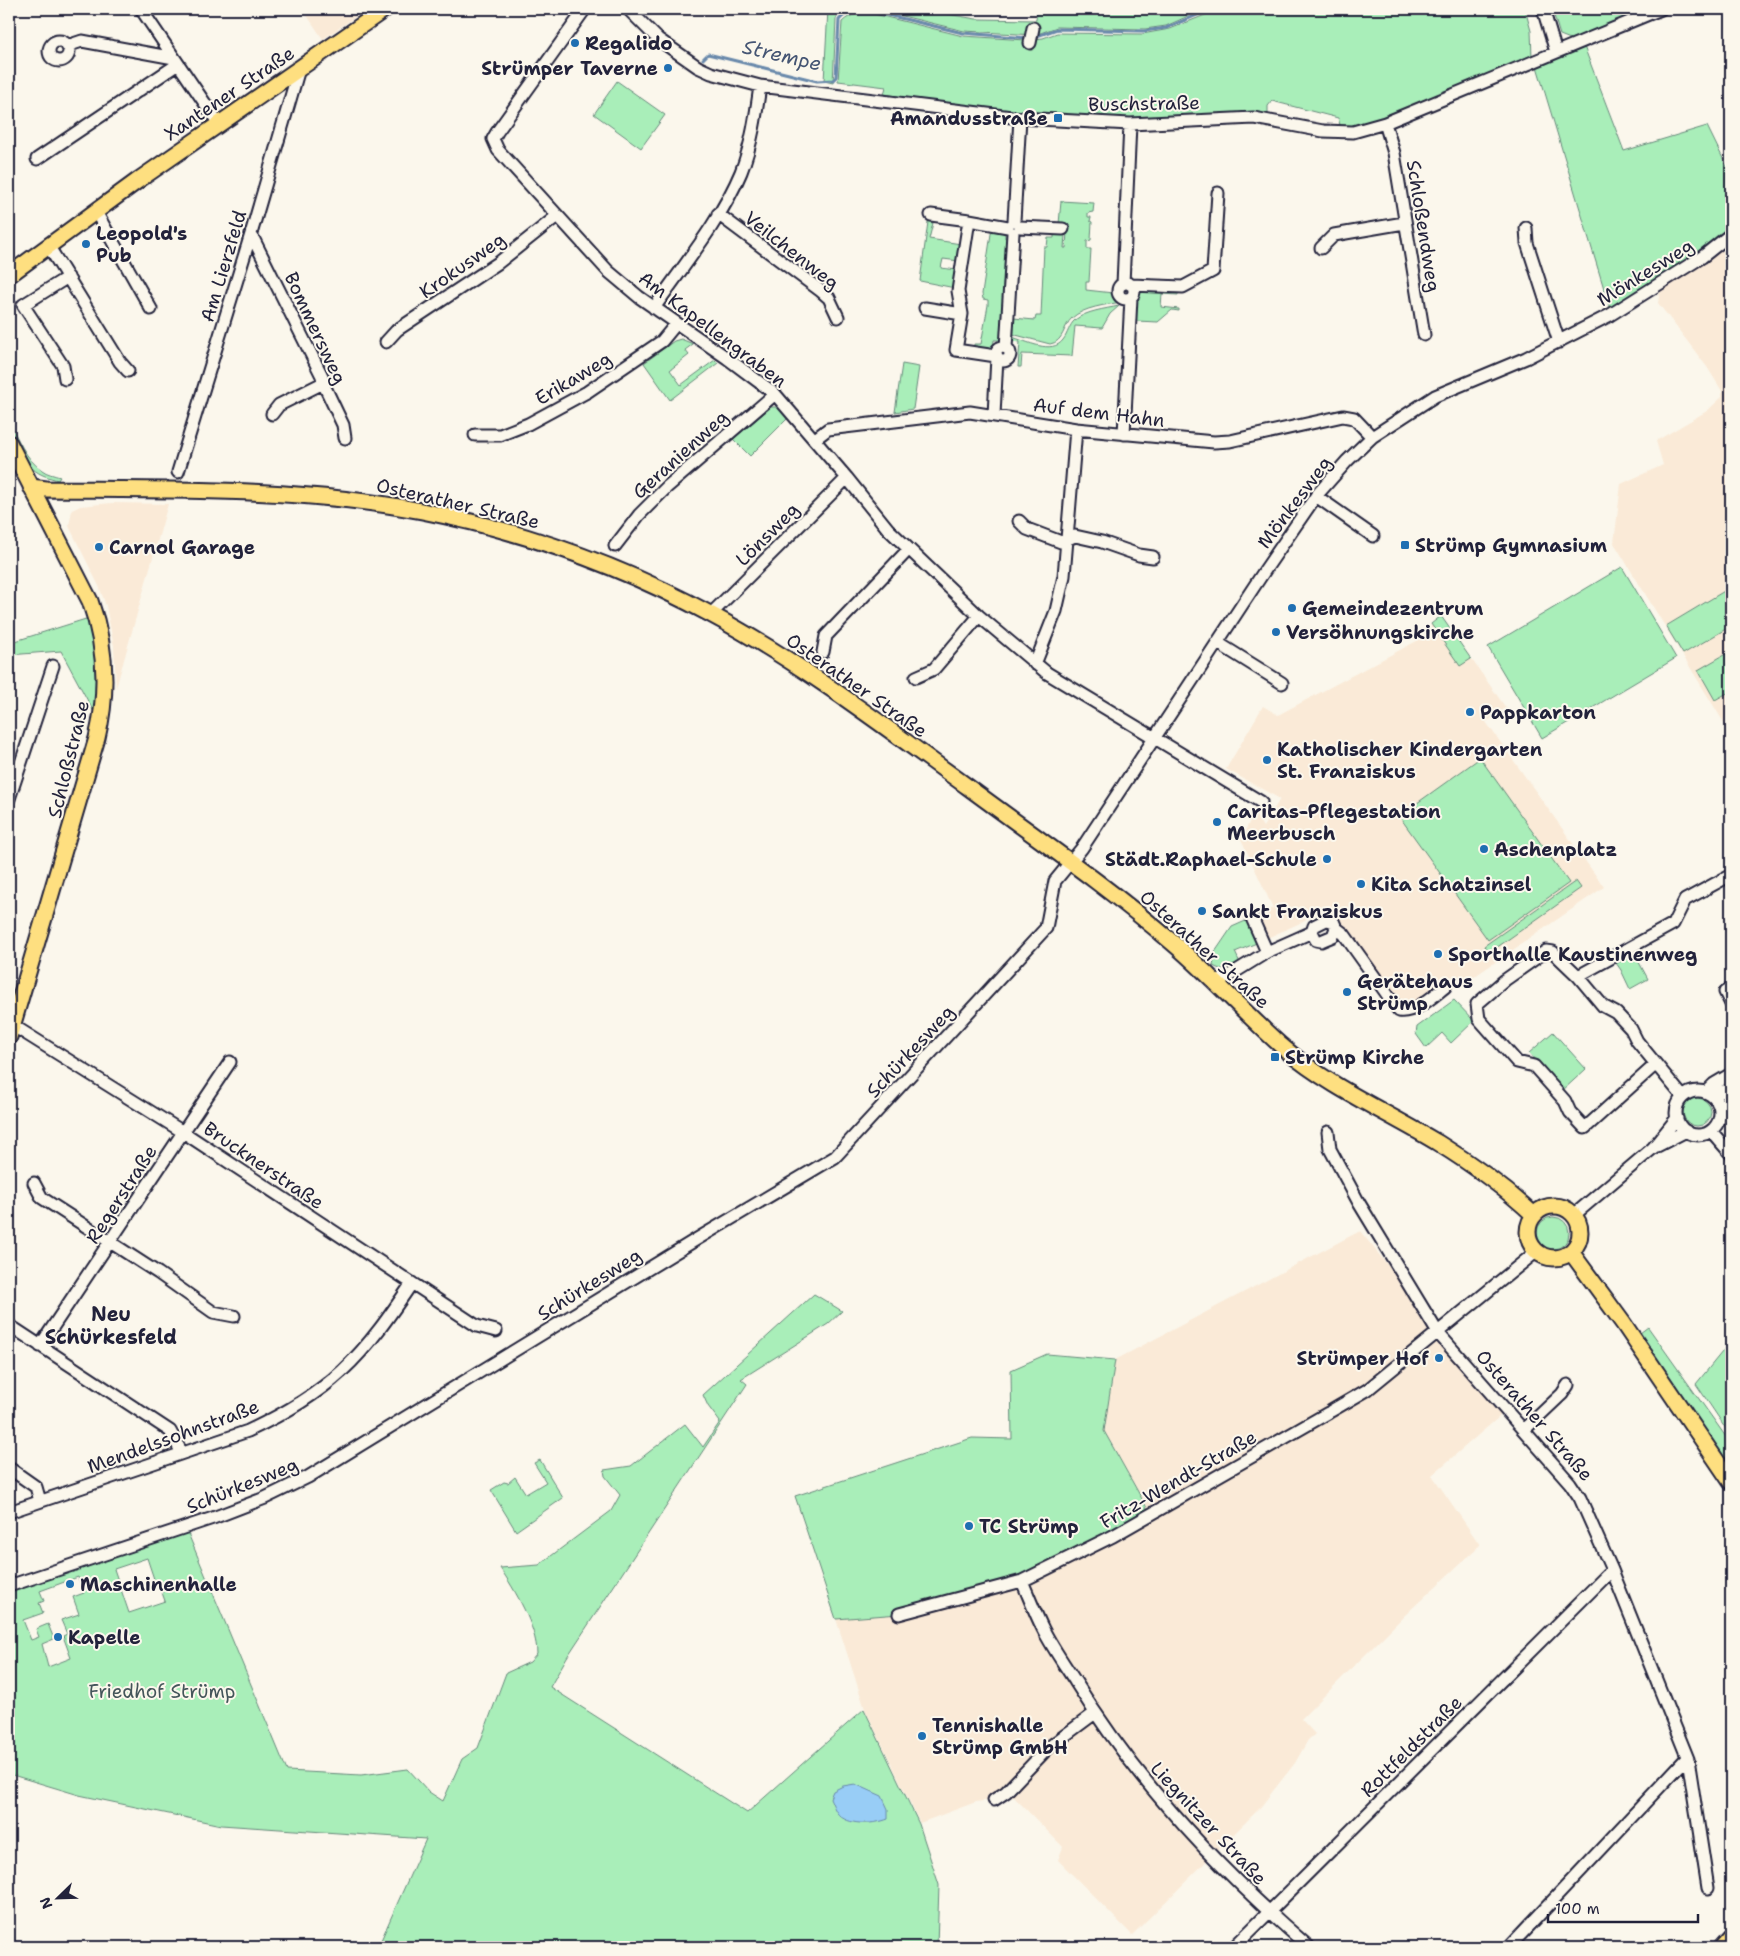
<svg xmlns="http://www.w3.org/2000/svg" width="1740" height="1956" font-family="'Shantell Sans',sans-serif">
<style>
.built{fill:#faead7}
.green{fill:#a9eeb9;stroke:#66887a;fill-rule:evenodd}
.water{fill:#98cdf6;stroke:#6989ab}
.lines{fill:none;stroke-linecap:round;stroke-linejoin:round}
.stream{stroke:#6989ab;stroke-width:3}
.minor-casing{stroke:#22223b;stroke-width:15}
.major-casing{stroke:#22223b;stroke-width:19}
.highway-casing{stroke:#22223b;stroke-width:20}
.minor{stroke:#fbf7ec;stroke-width:11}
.major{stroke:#fedf80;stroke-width:15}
.highway{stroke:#fedf80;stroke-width:16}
.poi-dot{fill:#1f6fb2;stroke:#fbf7ec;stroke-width:2}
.labels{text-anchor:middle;stroke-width:4;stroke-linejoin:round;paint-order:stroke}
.poi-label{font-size:19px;font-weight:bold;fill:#22223b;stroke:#fbf7ec;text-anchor:start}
.street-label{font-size:19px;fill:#22223b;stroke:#fbf7ec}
.park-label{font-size:19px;fill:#44555a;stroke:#fbf7ec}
.water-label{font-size:20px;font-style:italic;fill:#455573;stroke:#fbf7ec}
.neighbourhood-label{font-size:20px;font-weight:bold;fill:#22223b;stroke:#fbf7ec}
</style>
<rect width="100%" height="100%" fill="#fbf7ec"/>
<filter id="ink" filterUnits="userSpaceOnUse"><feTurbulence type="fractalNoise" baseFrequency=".02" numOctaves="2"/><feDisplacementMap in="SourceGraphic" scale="10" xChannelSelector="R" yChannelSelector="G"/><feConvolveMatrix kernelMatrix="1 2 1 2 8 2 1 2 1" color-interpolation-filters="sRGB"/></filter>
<g filter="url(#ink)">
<path class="built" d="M313,9h54l-44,30 -17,-25z
M1731,242v488l-5,-4 -112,-183 7,-59 42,-19 -7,-24 51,-30 15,-14v-6l-15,-24 -49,-64 2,-12 15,-9z
M112,503l56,1 -52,184 -2,-42 -8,-40 -7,-20 -30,-60 3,-16 8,-4z
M1441,616l65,92 -20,14 118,165 -139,96 -30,8 -23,16h-11l-73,-102 -30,19 -33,15 -10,-23 18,-8 -32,-69 13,-26 9,14 17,-28 -54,-30 37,-63 15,9 150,-80 3,-11z
M1360,1231l146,180 -74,64 48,70 -75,70 -104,104 14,15 -7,6 -13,23 -36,46 -127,126 -74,-75 5,-13 -49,-50 -38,5 -56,21 -55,-114 -29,-90 63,-5 252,-100 -47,-83 11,-71z"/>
<path class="green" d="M828,9h24l-13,4 -3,6 -3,64 -9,-2z
M874,9h45l57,10 60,1 1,-11h167l-38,17 -21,3 -88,-2 -22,8 -71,-4z
M1220,9h305l6,22 1,26 -160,67 -31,4 -3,-10 -66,-17 -4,5v9l-169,5 -101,-9 -114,-17 2,-7 -48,-6 4,-59c9,-9 19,-9 32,-8l89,22 63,4 17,-2 14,-5 85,1 28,-5z
M1552,9h80v5l-59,26 -13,-5z
M1583,44l41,107 83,-25 24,49v57l-120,80 -75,-249z
M617,81l48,34 -24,33 -47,-34z
M1061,201l33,2 -1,9 -5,1v4h3l-1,4 2,1 -1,18 -4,1v8h4l-2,33h-3v8l27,3 8,9c-15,3 -37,5 -49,16 -9,8 -8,24 -22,26l-38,-10 1,-16 22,2 1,-4h5l3,-69h3l1,-9h6v-5l11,1 -1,14h2l1,-18 -8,-6z
M928,222l5,1 -4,16 32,5 -2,17 -16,-2 -2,9 16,2 -2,18 -35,-7z
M992,227l11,2 2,4v5h4l-8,102h-7l-1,9 -19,-2v-3h7l7,-39v-5l-5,-1 -1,-5z
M1138,289l40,1v5l-16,-1 -1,13 18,2v2l-7,-1 -14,12 -22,-1z
M1119,306l-9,8 -8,14 -27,-2 -3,30 -50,-2 -1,13h-3l2,-25 -8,-1v-4c14,4 40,18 51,3 5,-6 6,-15 12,-20 11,-9 30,-11 44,-14z
M681,339l12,5 -8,6 4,5 -19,15 11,15 34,-25 3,3 -48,37 -26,-37 30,-22z
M902,364l17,3 -6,42 -18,3z
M771,407h6l11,11 -38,38 -17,-17z
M9,421c8,16 17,39 33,49 5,4 12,5 18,7l-2,3c-8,-2 -18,-5 -25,-11 -11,-11 -24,-32 -24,-48z
M1622,567l54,91 -134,80 -54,-91z
M1731,587v39l-48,28 -17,-28z
M1441,616l30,43 -11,7 -29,-42z
M89,618l8,37 -1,61 -35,-65 -52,4v-12z
M1729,652l2,4v35l-16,9 -17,-30z
M1480,758l89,125 -81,57 -89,-124z
M1576,881l5,7 -92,65 -5,-7z
M1250,919l9,23 -24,10 5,11c-10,8 -15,9 -27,3l2,-14 17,-25z
M1634,953l14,26 -18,10 -9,-19 -5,-7z
M1454,1000l20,21 -23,22 -9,-10 -16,15 -10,-14 1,-7z
M1553,1032l33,37 -24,22 -33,-38z
M1683 1112a14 14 0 1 1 28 0a14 14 0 1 1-28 0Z
M1537 1233a16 16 0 1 1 32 0a16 16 0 1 1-32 0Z
M814,1294l28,17 -14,13 -87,55 6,5 -180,273 -17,30 197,126 117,-104 55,115 20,61 -2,62h-559l48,-108 -205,-14 -142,-30 -70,-21v-182l178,-61 100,240 74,4 47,-6 21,23 14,9 19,-42 16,-11 28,-75 24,-11 7,-8c0,-27 -22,-64 -37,-86l39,-3 72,-54 9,-16 -15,-19 -1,-6 27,-4 54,-42 18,23 17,-25 -12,-16 -5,-11zM147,1558l10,30 3,-1 5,14 -36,12 -15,-44zM78,1577l6,16 -11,4 6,17 -18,6 6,14 -4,2 8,22 -23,9 -6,-23 12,-5 -6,-15 -12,5 3,8 -8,3 -8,-20 20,-7 -4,-10 5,-2 -4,-10z
M1648,1327l83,117v23l-91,-134z
M1731,1341v95l-35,-52z
M1047,1354l68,6 -11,71 47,84 -129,66 -123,33 -63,5 -41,-123 177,-58 40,1 -1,-69z
M540,1460l23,38 -47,33 -25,-41 13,-8 4,1 7,-6 11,17 20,-12 -12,-19z"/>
<path class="water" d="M855,1784l27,12 6,13v10c-12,5 -37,7 -48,-3 -5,-4 -7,-12 -10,-18l3,-7 10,-5z"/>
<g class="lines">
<path class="stream" d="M1034,37l23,-8 87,2 22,-3 45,-19
M703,59l5,-5 109,27 16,-1 3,-3 3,-57c8,-10 20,-9 32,-9l92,22 65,5
M821,1945l1,2"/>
<defs>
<path id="minor" d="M141,9l78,115
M585,9l-88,123 -4,7 5,11 110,121 31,26 88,61 48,36 72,84 41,51 91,87 68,57 214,129
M628,9l30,30 40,28 13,6 49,13 260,32 37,2 73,4 124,-6 69,13 30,1 32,-9 276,-114
M1543,9l13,43
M49 51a10 10 0 1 1 20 0a10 10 0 1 1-20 0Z
M1030,43l3,-15
M67,46l15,-5 92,17
M1385,123l9,30 30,182
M37,159l141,-95
M96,212l55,97
M718,214l103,77 8,7 9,19
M931,215l38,5
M1014,221l6,-103
M1020,227l43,2
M1526,228l1,15 32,99
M251,234l71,142 1,7 20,42 2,13
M49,247l71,115 8,9
M1321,248l13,-13 70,-12
M1118 291a8 8 0 1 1 16 0a8 8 0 1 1-16 0Z
M1123,284l7,-160
M1131,285l52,2 30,-16 5,-78
M654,308c30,-43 67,-88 87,-136 11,-28 15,-57 19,-86
M925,308l37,6
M386,342l11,-12 101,-67 59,-47
M996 354a7 7 0 1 1 14 0a7 7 0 1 1-14 0Z
M1006,348l7,-115
M996,356l-40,-6 6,-36 -4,-23 11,-71 39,7
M65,379l-2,-13 -40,-61 45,-28
M272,414l7,-9 44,-22
M994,415l3,-58
M1124,434l7,-136
M475,435h25l28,-11 59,-32 75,-51 14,-17
M815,439l13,-10 142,-17 106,17 138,13 16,-1 113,-25 11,2 18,19
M178,472l73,-238 48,-165
M1316,496l57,40
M1019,521l8,8 34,13 14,-6 27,6 37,13 14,2
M615,546l24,-31 28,-28 108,-93
M711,614l136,-136
M1218,643l64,40
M823,652l3,-16 83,-87
M1035,664l21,-53 8,-35 12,-147
M916,677l18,-8 45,-53
M9,799l44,-133
M1252,918l15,34
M1312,932l4,8 5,1 12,-5 3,-8
M1578,976l-25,-24 -7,-1 -41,29 -28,24 2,15 38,43 17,4 31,35 5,11 15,16 70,-63
M1217,983l50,-31 45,-20 2,-6 12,-6 7,1 3,7 8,6 55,77c17,2 33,-14 46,-24
M1731,989l-6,3 6,12
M9,1023l174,109 294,194 19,5
M1676 1113a22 22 0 1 1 44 0a22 22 0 1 1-44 0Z
M1706,1092l8,-8 17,-10
M1712,1096l19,-8
M1683,1097l-46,-56 -6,-12 -15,-16 -13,-7 -25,-30 95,-52 12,-24 46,-25
M1720,1107l11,-8
M1711,1131l20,23
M1328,1132l2,17 29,54 79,130 132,150 10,15 32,72 76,189 20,129
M1657,1146l29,-15
M34,1183l8,15 116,75 55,39 21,4
M1574,1215l79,-67 24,-30
M9,1325l161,106 12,22
M40,1346l190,-284
M1331,1411l36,-21 170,-139
M1524,1430l38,-36 6,-9
M9,1468l27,19 4,14
M9,1512l239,-81c34,-16 67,-35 94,-60 28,-26 49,-57 70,-88
M1022,1581c7,16 13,32 21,48 9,18 21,35 32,52 62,101 144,189 234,266
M9,1586l204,-68 52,-20 43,-21 389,-238 138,-82 211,-229 9,-47 27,-33 183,-278 51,-74 31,-35 25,-24 63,-41 91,-38 84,-43 92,-58 29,-23
M899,1614l123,-33 91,-45 215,-123
M994,1800l12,-8 42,-44 47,-35
M1234,1947l378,-377
M1509,1947l175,-186 4,-2"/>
<path id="major" d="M9,275l131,-96 245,-170
M9,443l81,158c16,44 18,91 7,137l-88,299
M31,487l15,2c126,1 252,-2 376,22 101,20 200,55 290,104 90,48 173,112 256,172 69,51 140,100 205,156 39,33 73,72 112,106 46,39 102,63 153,94 34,21 67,45 96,72
M1528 1232a26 26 0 1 1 52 0a26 26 0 1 1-52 0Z
M1571,1252l52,71 108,159"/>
<path id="highway" d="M1722,1947l9,-10"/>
</defs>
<use href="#minor" class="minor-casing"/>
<use href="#major" class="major-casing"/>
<use href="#highway" class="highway-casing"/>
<use href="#minor" class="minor"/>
<use href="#major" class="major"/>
<use href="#highway" class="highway"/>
</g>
</g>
<g class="poi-dot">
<circle cx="575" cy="43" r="5"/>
<circle cx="668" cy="68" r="5"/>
<rect x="1053" y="113" width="10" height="10" rx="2.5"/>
<circle cx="86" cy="244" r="5"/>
<rect x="1400" y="540" width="10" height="10" rx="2.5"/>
<circle cx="99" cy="547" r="5"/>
<circle cx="1292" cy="608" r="5"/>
<circle cx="1276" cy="632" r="5"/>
<circle cx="1470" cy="712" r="5"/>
<circle cx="1267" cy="760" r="5"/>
<circle cx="1217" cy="822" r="5"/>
<circle cx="1484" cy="849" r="5"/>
<circle cx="1327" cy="859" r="5"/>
<circle cx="1361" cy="884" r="5"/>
<circle cx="1202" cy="911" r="5"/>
<circle cx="1438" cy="954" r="5"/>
<circle cx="1347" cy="992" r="5"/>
<rect x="1270" y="1052" width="10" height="10" rx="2.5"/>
<circle cx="1439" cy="1358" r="5"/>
<circle cx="969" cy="1526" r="5"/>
<circle cx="70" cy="1584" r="5"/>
<circle cx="58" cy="1637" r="5"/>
<circle cx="922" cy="1736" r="5"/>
</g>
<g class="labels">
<g class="poi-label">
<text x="585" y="50">Regalido</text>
<text x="658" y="75" text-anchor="end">Strümper Taverne</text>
<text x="1048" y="125" text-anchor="end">Amandusstraße</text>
<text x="96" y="240">Leopold's<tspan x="96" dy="22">Pub</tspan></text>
<text x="1415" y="552">Strümp Gymnasium</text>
<text x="109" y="554">Carnol Garage</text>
<text x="1302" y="615">Gemeindezentrum</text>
<text x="1286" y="639">Versöhnungskirche</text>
<text x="1480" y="719">Pappkarton</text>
<text x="1277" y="756">Katholischer Kindergarten<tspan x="1277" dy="22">St. Franziskus</tspan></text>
<text x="1227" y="818">Caritas-Pflegestation<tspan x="1227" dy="22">Meerbusch</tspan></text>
<text x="1494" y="856">Aschenplatz</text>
<text x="1317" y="866" text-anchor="end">Städt.Raphael-Schule</text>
<text x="1371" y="891">Kita Schatzinsel</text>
<text x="1212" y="918">Sankt Franziskus</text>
<text x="1448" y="961">Sporthalle Kaustinenweg</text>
<text x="1357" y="988">Gerätehaus<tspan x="1357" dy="22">Strümp</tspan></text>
<text x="1285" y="1064">Strümp Kirche</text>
<text x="1429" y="1365" text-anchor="end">Strümper Hof</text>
<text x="979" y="1533">TC Strümp</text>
<text x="80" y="1591">Maschinenhalle</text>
<text x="68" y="1644">Kapelle</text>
<text x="932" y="1732">Tennishalle<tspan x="932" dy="22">Strümp GmbH</tspan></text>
</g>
<g class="street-label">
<text transform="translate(229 93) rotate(-34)" y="7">Xantener Straße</text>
<text transform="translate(1144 103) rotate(-1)" y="7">Buschstraße</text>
<text transform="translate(1424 226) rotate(81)" y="7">Schloßendweg</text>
<text transform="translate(792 250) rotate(38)" y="7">Veilchenweg</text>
<text transform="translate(462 265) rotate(-35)" y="7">Krokusweg</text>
<text transform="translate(223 266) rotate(-73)" y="7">Am Lierzfeld</text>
<text transform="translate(1645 272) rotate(-32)" y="7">Mönkesweg</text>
<text transform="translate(316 328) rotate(65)" y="7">Bommersweg</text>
<text transform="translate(713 329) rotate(37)" y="7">Am Kapellengraben</text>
<text transform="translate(573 378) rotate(-31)" y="7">Erikaweg</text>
<text transform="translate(1099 412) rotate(7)" y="7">Auf dem Hahn</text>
<text transform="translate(680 454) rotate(-42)" y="7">Geranienweg</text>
<text transform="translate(1294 502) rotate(-53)" y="7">Mönkesweg</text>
<text transform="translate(458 503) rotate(13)" y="7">Osterather Straße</text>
<text transform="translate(767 534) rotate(-45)" y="7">Lönsweg</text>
<text transform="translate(857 685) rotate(35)" y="7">Osterather Straße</text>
<text transform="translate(68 759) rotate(-76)" y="7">Schloßstraße</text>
<text transform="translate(1205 949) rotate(42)" y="7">Osterather Straße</text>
<text transform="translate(910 1051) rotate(-47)" y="7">Schürkesweg</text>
<text transform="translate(264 1165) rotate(34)" y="7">Brucknerstraße</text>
<text transform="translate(121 1194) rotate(-57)" y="7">Regerstraße</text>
<text transform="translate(589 1284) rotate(-32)" y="7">Schürkesweg</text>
<text transform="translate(1535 1415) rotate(49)" y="7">Osterather Straße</text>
<text transform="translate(173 1436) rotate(-20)" y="7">Mendelssohnstraße</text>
<text transform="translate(1178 1479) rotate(-30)" y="7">Fritz-Wendt-Straße</text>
<text transform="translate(242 1485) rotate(-22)" y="7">Schürkesweg</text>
<text transform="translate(1411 1746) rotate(-45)" y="7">Rottfeldstraße</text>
<text transform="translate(1209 1823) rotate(47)" y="7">Liegnitzer Straße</text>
</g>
<g class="park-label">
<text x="162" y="1698">Friedhof Strümp</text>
</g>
<g class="water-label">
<text transform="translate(782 55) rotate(13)" y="7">Strempe</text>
</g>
<g class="neighbourhood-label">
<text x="111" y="1321">Neu<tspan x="111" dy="23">Schürkesfeld</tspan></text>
</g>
</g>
<rect width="1740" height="1956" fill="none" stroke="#fbf7ec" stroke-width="30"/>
<rect x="15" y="15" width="1710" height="1926" fill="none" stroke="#22223b" stroke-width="2" filter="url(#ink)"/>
<g transform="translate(58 1898) rotate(247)" stroke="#fbf7ec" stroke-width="4" paint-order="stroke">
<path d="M0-4L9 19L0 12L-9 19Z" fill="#22223b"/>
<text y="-8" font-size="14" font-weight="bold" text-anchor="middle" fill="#22223b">N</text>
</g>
<path d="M1548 1914v8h150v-8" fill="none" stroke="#22223b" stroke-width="2.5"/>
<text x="1555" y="1914" font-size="15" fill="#22223b" stroke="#fbf7ec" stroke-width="4" paint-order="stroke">100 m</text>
</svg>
